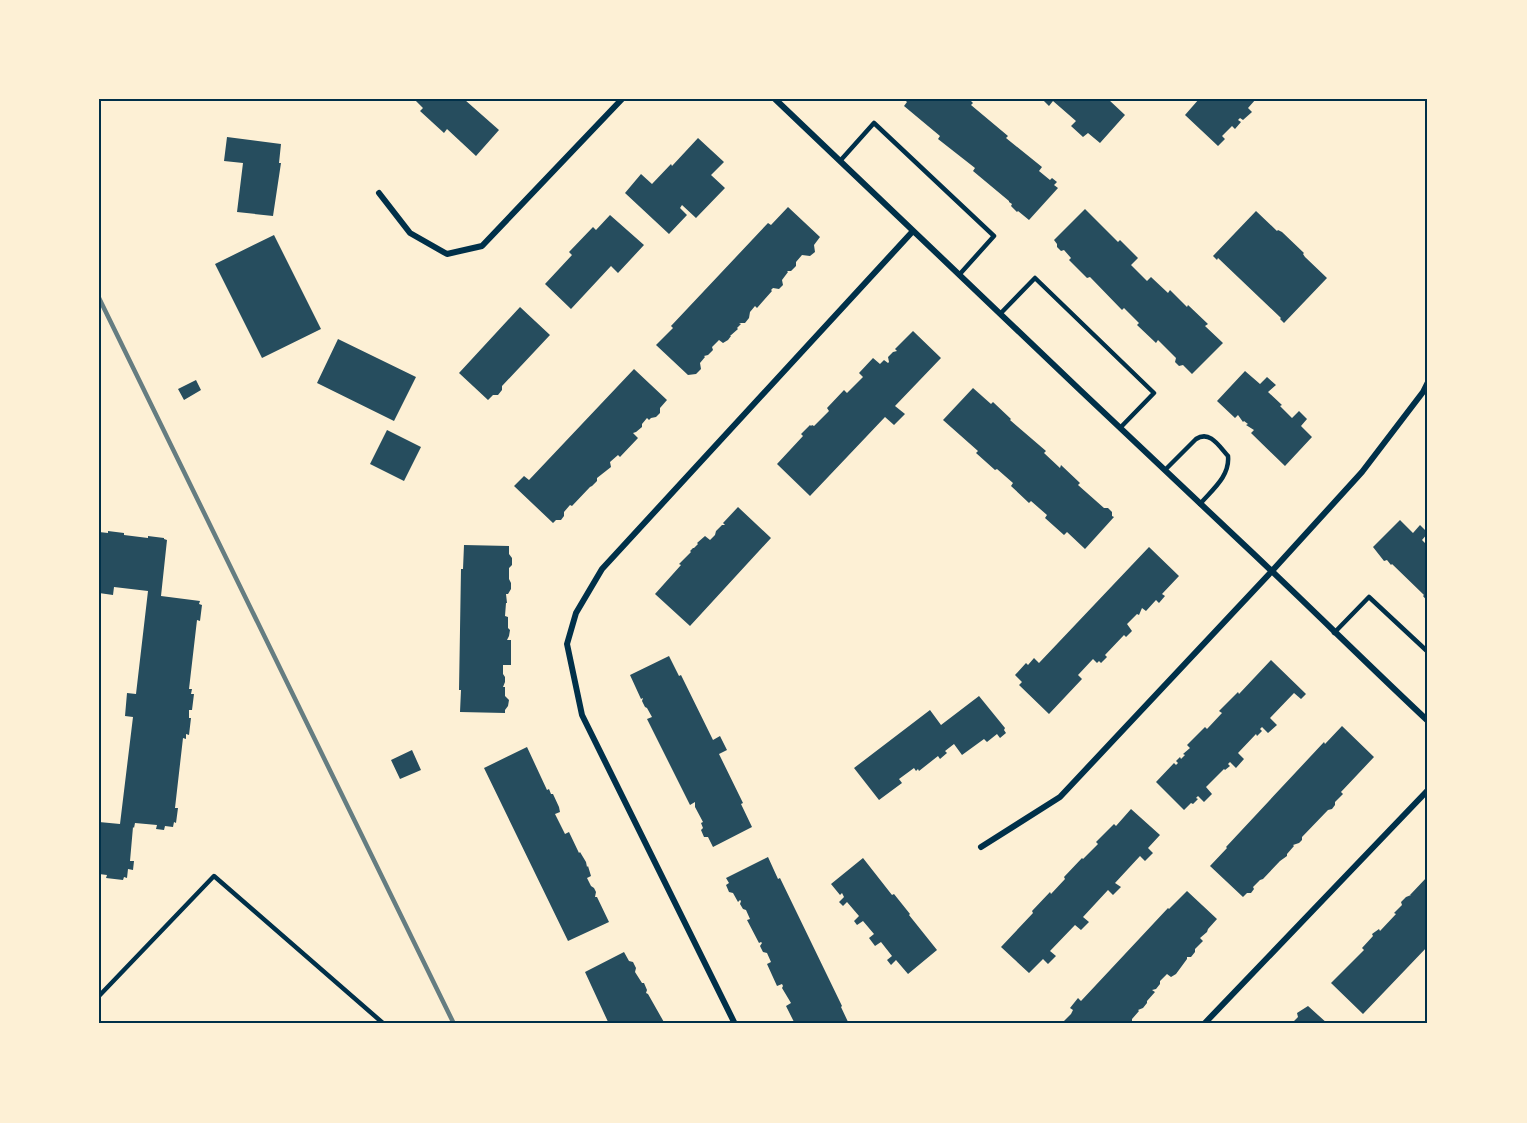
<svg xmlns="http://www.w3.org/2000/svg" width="1527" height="1123" font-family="'DM Sans',sans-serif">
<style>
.building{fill:#264d5e}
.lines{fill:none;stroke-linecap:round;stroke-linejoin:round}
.service{stroke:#003049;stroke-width:4.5}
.minor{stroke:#003049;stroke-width:6}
.rail{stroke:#657d81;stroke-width:4.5}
.neatline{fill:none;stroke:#003049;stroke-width:2}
</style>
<rect width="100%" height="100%" fill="#fdf0d5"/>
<path class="building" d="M414,99h52l-1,1 34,30 -23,26 -29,-27 -3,4 -24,-22 3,-3z
M904,99h65l4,4 -2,2 37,31 -2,2 36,29 -3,4 11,9 2,-2 5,4 -3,3 4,3 -29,32 -11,-9 -1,1 -6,-6 1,-2 -3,-2v-1l-36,-30 2,-3 -37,-29 2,-3 -36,-30 3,-4z
M1042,99h66l17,16 -25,28 -12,-10 -5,4 -12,-11 5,-5 -23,-20 -4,5z
M1199,99h57l-8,9 4,4 -9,8 -3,-2 -2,2 3,2 -6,7 -3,-3 -10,10 3,3 -7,7 -33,-31z
M227,137l54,7 -2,19h2l-8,53 -36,-4 6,-49 -19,-2z
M698,138l26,24 -13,13 14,13 -29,30 -14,-13 -2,3 7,7 -18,19 -44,-41 16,-19 11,10 19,-20 1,2z
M788,207l32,30 -6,8 1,7 -5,4 -8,-1 -6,7v4l-5,5h-4l1,1 -6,8 1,5 -4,4 -6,-1 -2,2 1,1 -15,17 -2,-2 -5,6 -1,6 -4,5h-6l2,1 -4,4 1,1 -8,7h1l-3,4 -5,3 -4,-3 -7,7 1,3 -5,5 -4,1 1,1 -5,6 1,6 -5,5 -8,1 -32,-30 17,-17 -2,-2 97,-103 3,2z
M1085,209l33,33 2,-2 18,18 -7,7 16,16 4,-4 17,16 2,-3 17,17 1,-2 20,19 -3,2 18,17 -31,31 -9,-9 -4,1 -4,-4 1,-4 -18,-18 -2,3 -19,-18 2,-2 -15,-15 -2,2 -32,-33 -3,1 -18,-18 2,-2 -7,-8 -3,1 -4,-4v-3l-3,-4z
M1256,211l21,20 1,-1 4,2 22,21 -1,1 2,3 22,21 -43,45 -4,-4 1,-1 -63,-60 -1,2 -4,-4z
M610,215l34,30 -26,28 -7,-7 -40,43 -26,-25 27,-29 -3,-3 24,-25 3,3z
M274,235l47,94 -59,29 -47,-94z
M520,307l30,28 -48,51v4l-4,5h-5l-5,5 -29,-27z
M913,331l28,27 -46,48 10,8 -11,11 -9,-8 -75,79 -33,-32 26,-28 -2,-2 9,-9 1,1 1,-1 2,1 15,-15 -2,-3 17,-18 3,3 16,-16 -4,-4 14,-15 7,6 4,-4 4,3 1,-1 -1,-5 5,-5 4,-1 -2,-2z
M338,339l78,38 -22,44 -77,-38z
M634,369l33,31 -7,8v5l-4,4 -5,1 -2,2 -2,-2 -5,6v3l-6,5 -3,1 5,5 -18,19 -2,-2 -8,7 1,5 -14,11v3l-5,5 -2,1 -18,19 -2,-1 -6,7v4l-3,4h-5l-3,3 -39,-37 10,-10 5,4z
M1245,371l15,13 7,-7 9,8 -8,7 14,13 -2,1 12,12 7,-7 8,8 -6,7 11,11 -27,29 -34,-33 3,-3 -8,-5 2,-1 -4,-3 -1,1 -5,-7 -3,3 -18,-17z
M196,380l5,10 -17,10 -6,-11z
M973,388l18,16 2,-2 18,17 -1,1 36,31 -2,2 16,15 1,-3 19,18 -2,2 26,23h4l4,4v4l2,1 -29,32 -18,-17 -3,3 -19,-17 2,-3 -16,-14 -2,2 -18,-17 2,-3 -16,-14 -2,1 -19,-17 2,-2 -35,-31z
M387,430l34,17 -17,34 -34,-17z
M738,507l33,31 -81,88 -35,-32 26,-29 -2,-1 12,-12 -1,-1 3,-3h1l4,-4 -1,-1 8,-7 5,4 5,-5 1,-4 6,-6h3l-2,-2z
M1400,520l13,13 7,-8 8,8 -6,7 6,6v56l-5,-6 1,-1 -32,-31 -1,1 -4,-5 -3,1 -11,-14z
M108,531l16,2v2l24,3v-2l16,2v1l3,1 -6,56 39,5 -1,3 3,1 -2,16 -3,-1 -8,69h3l-1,5h3l-2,16h-3v8h2l-2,17 -3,-1v5l-3,-1 -8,70h3l-2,15 -2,-1 -1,5 -8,-1 -1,4 -8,-1 1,-4 -22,-2 -1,5 -1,-1 -3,34h4l-1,9 -5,-1 -1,9 -3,-1 -1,3 -17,-2 1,-3 -8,-1v-52l21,2 13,-107 -8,-1 2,-23 9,1 12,-103 -34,-4 -1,8 -14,-2v-61l9,1z
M464,545l45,1v8l3,4v7l-3,3v11l2,4v6l-3,5h-2l1,9h-1l-1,13 3,1v11l2,2 -1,6 -2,4h4v25h-8v9l2,3v5l-2,5h2v9l4,4 -1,6 -3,4v3l-45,-1 1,-22h-2l2,-121h2z
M1149,547l30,29 -17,18 3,2 -6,7 -3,-3 -10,11 -4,-3 -3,7 -2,-1 -10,10 5,7 -6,6 -2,-2 -19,20 2,2 -6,6 -2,-2 -2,2 -4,-4 -15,16 4,4 -33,35 -30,-29 3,-3 -7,-7 11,-12 2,2 6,-7 5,5z
M669,656l10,20 2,-1 32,65 7,-4 7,14 -8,4 24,49 -2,1 11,23 -39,20 -5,-10h-4l-3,-7 2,-2 -2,-5 2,-1 -8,-15v-5l-5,3 -43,-86 5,-2 -5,-9 -2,-1 -3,-6 1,-3 -2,1 -11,-24z
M1271,660l35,34 -5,5 -7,-6 -24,25 7,7 -9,8 -6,-6 -2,2 2,2 -5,5 -1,-2 -18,19 6,6 -8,9 -6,-6 -2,2 2,2 -5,4 -1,-1 -18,18 6,7 -8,8 -6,-6 -2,2 2,1 -5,5 -2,-1 -7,7 -28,-28 18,-19 2,2 2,-2 -2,-2 4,-4 1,2 4,-4 -2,-1 7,-6 -3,-3 18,-18 2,2 15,-16 -3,-2 19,-19 1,2z
M979,696l26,32 -1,2 2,3 -6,5 -3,-4 -10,8 -3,-3 -22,16 -8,-11 -9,7 2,2 -7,6 -2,-3 -19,15 -1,-2 -2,2 -2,-3 -15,11 3,4 -23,17 -25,-32 76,-58 11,15z
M1342,726l32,31 -33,35 2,2 -8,8v3l-3,4 -4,1 -26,27v3l-3,3 -6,2 1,1 -7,8v2l-7,5 -17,18 -3,1 -7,7 1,2 -3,4h-4l-4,4 -33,-31 17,-18 -1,-1 98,-105 1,2z
M527,747l20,43 2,-1 2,5h2l6,13 1,5 -5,2 10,20 4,-2 10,21 1,-1 6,10 1,5 1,-1 3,10 -4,2 4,8 3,2 2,4 -1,5h2l12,25 -41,19 -84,-173z
M412,750l9,20 -21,9 -9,-19z
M1131,809l29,26 -12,13 5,5 -8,8 -5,-5 -25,27 6,4 -8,8 -5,-5 -25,27 6,5 -8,8 -6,-5 -25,26 6,5 -8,8 -5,-5 -14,14 -28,-26 32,-34 -1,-2 18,-19 1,2 14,-15 -1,-2 18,-19 1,1 15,-15 -2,-2 18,-18 2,2z
M768,857l10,22 2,-1 62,128 -1,1 8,17h-54l-9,-18 5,-3 -9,-15 1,-2 -1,-2 -5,2 -10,-22 4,-2 -4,-9 -4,-1 -3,-6 2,-3 -1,-1 -2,1 -12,-23 3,-1 -4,-9 -3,-1 -3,-5 1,-3 -1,-1 -2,2 -5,-9 -4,-1 -3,-7 3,-2 -3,-5z
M863,858l29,37 2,-1 16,20 -1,1 28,35 -29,24 -12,-14 -5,5 -4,-5 5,-4 -11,-14 -6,4 -6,-8 5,-4 -11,-13 -6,4 -3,-4 5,-5 -12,-14 -4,4 -4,-4 5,-5 -2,-4 -2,2 -9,-11z
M1427,877l1,1v68l-65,68 -32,-31 33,-33 -2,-2 11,-12 -1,-2 7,-5 1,2 16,-17 -2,-1 8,-8 -1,-3 5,-5 5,-2h-1z
M1187,891l30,28 -9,10 -1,3 -7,6 3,3 -8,8v3l-4,5h-4v2l-11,15 -5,3 -4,-3 -7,7v3l-4,5 -4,1 3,2 -8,9v2l-4,5 -5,2 1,1 -7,8v2l-3,3h-68l10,-10 2,-4 -3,-2 8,-10 3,3 87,-93 1,1z
M624,952l5,9 4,1 3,6 -1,4 7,11h2l3,7 -1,3 2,1 17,30h-56l-24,-52z
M1308,1006l20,18h-37l7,-7 -1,-4z"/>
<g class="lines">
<path class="service" d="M840,161l34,-38 120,113 -35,39
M1000,314l35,-36 119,115 -34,35
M1165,470l31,-31c14,-9 23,7 32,17 2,20 -15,33 -28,48
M1334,633l35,-36 59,55
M99,996l115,-120 170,148"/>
<path class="minor" d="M775,99c155,149 310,296 466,443 63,59 124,120 187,179
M379,193l31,40 37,21 35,-8 140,-147
M981,847l79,-50 212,-226 90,-99 61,-80 5,-10
M735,1024l-153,-309 -15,-71 9,-31 26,-44 311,-338
M1204,1024l224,-234"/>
<path class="rail" d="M99,298l355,726"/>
</g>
<rect width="1527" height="1123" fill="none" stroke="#fdf0d5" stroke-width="201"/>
<rect x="100" y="100" width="1326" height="922" class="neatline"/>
</svg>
